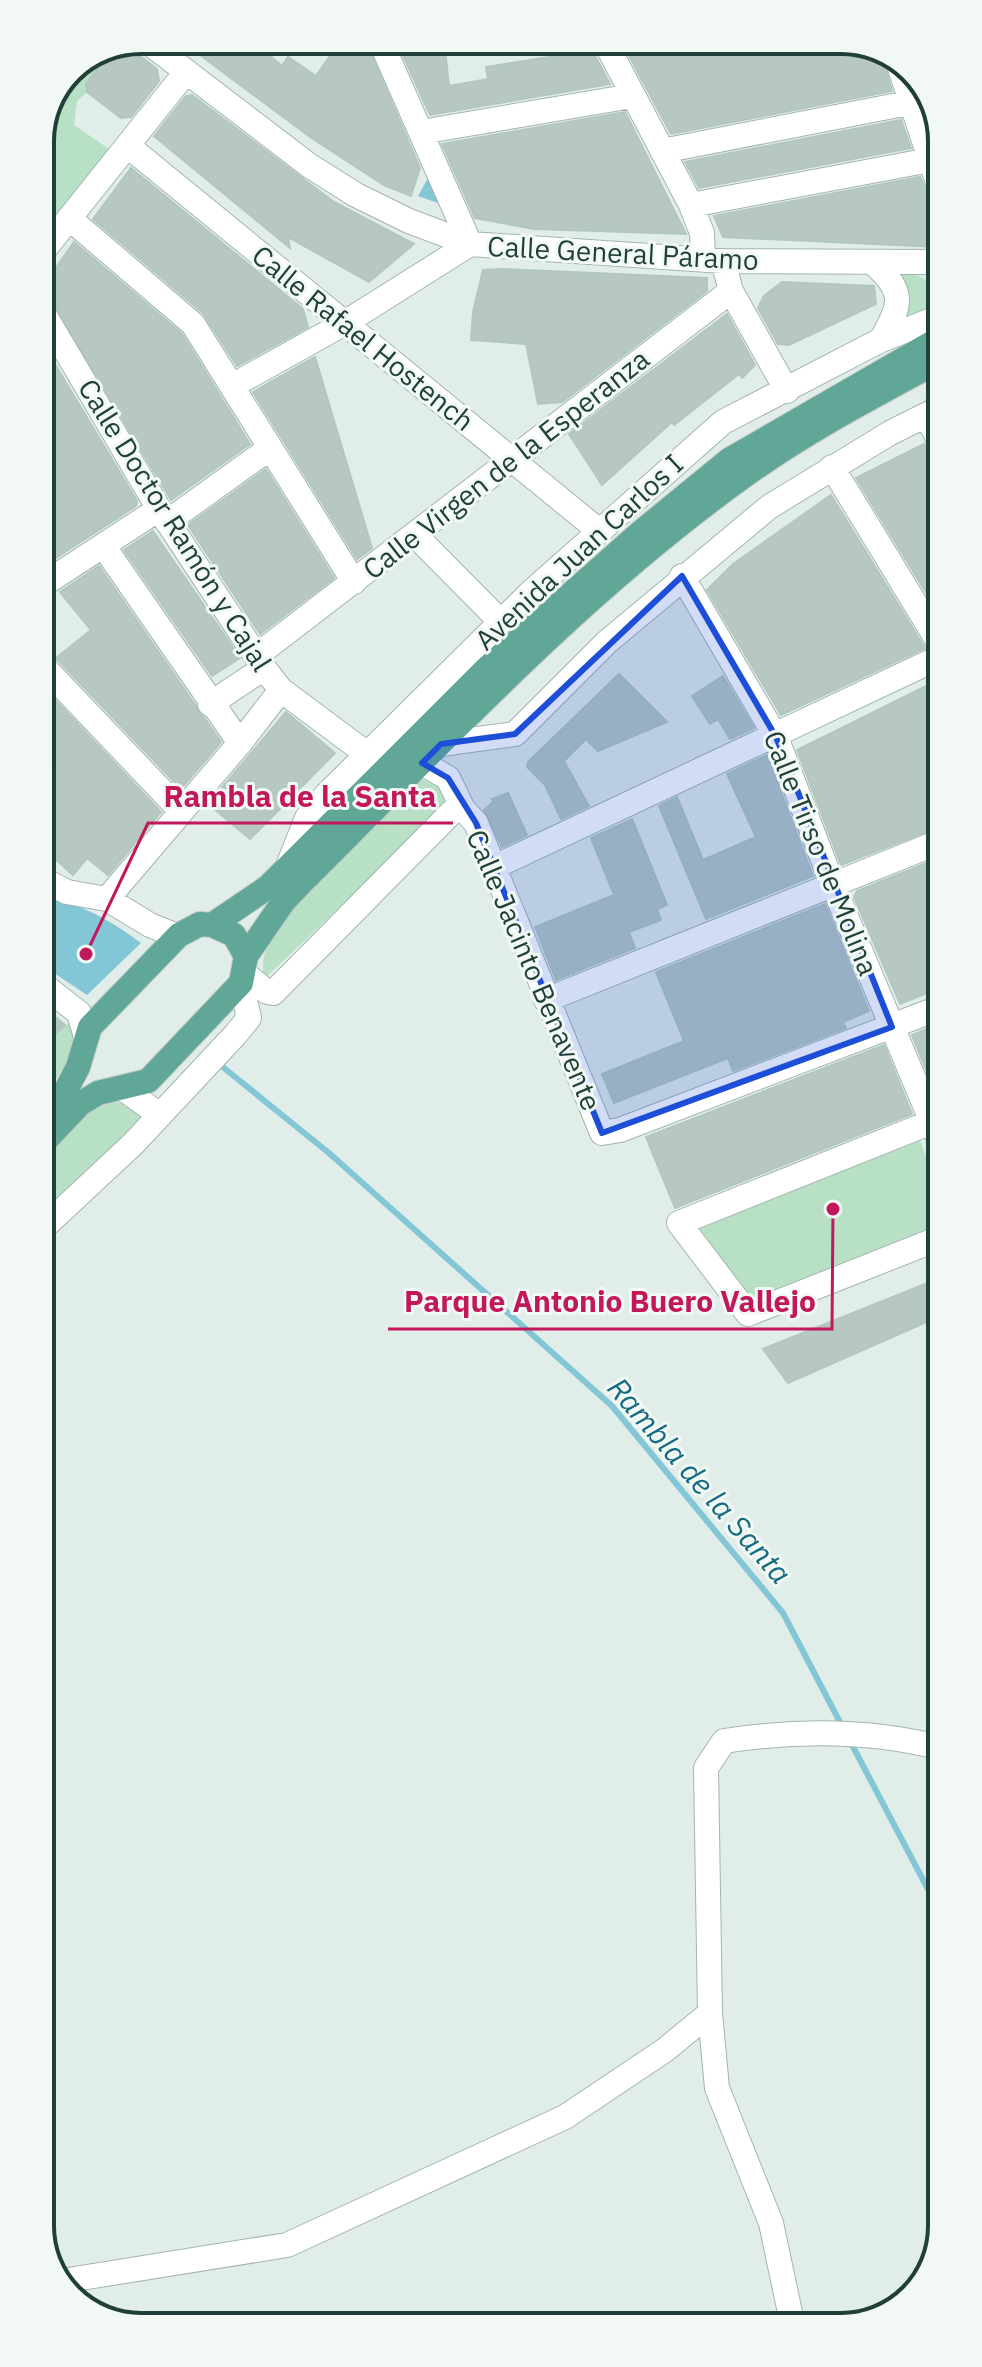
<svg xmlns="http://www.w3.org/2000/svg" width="982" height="2367" font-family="'IBM Plex Sans',sans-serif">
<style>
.green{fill:#b7e0c4}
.water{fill:#83c7d7}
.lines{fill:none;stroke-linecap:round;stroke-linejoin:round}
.stream{stroke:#83c7d7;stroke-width:6}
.building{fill:#b6c8c1;stroke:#b2c7bf;stroke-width:2}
.minor-casing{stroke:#a3b5b0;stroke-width:26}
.major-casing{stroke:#c0c9c7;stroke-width:26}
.minor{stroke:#fff;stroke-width:24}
.major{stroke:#61a797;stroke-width:24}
.marked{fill:#1d4ed8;fill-opacity:0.2;stroke:#1d4ed8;stroke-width:6;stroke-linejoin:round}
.labels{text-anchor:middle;stroke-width:6;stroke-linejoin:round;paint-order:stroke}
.street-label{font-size:28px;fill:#1f3f38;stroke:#f2f9f5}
.water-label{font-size:30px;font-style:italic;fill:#146b81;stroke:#f2f9f5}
.rim{fill:none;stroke:#1f3f38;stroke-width:4}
.leader{fill:none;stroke:#c2185b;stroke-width:3}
.callout-dot{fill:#c2185b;stroke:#f2f9f5;stroke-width:3}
.callout-label{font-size:30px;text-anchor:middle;font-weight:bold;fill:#c2185b;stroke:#f2f9f5;stroke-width:6;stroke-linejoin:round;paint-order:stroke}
</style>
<rect width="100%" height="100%" fill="#e1ede8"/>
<path class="green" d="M108,54l-22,30 1,8 -10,9 -3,24 35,24 -63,80 -6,-9v-85l30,-66z
M900,272c24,2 37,11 37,36l-32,11 3,-20z
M421,780l12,1 20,18 -189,180c-5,-26 9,-48 25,-68z
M71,1024c8,28 -12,52 -29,73v-51l23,-21z
M111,1102l10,1 30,14 -108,96v-59l44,-41z
M917,1132l22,60 1,37 -193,79 -62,-83z"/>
<path class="water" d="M428,178l12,23 -2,2 -20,-7z
M42,896c39,8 67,23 99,47l-54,52 -45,-30z"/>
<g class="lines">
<path class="stream" d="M224,1068l105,85 283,253 171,207 60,115
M850,1741l80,152 11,6"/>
</g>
<path class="building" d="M180,40h72l30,26 6,-9 28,19 25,-36h24l55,128 -9,28 -27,-11 -74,-48z
M396,40h48l5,46 39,-7 -2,-12 106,-17 18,34 -180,31z
M644,40h204l33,13 11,38 -221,43 -44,-82z
M127,46l30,23 2,12 -28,36 -10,1 -34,-26 -1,-8 22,-30z
M192,95l142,107 80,42 -45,38 -81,-45 2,11 -136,-112 32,-40z
M625,112l61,122 -152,-5 -59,-11 -33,-74z
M901,120l10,28 -212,40 -14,-26z
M131,168l172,141 5,18 -71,39 -34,-53 -110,-94z
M920,177l6,14 11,4v52l-214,-10 -9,-21z
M74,242l108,92 68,110 -79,56 -124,-207 1,-14z
M502,269l205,9v13l-145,111 -24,2 -12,-60 -55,-4 2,-28 10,-42z
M782,282l92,4 2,18 -87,41 -11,-1 -20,-36 6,-12z
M727,314l28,51 -13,13 -3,-4 -65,51 -2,-3 -70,63 -33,-51z
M41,341l96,160 -1,5 -94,61z
M315,357l57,191 -15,11 -104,-167z
M924,444l14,18v150l-82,-134z
M266,469l68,109 -74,56 -72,-109z
M831,495l94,153 -144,67 -74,-125 26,-26z
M153,531l87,127 -28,18 -88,-126z
M99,566l122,176 -40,47 -125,-131 35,-28 -31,-38z
M619,674l48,48 -69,29 -12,-12 -22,22 25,45 -28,13 -16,-34 -18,-18 1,-5z
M723,676l31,52 -24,11 -12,-20 -8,5 -18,-28z
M938,680l1,147 -98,38 -44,-115z
M42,686l119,126 -53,63 -21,-17 -14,17 -31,-28z
M286,712l49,41 -85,86 -42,-35z
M767,755l46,121 -107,43 -47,-113 18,-9 26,63 53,-23 -29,-63z
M508,793l19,42 -25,12 -18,-37 9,-8 -1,-3z
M632,819l35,86 -10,4 4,11 -32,12 6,16 -79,32 -21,-53 79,-32 -23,-57z
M939,858v30l-6,3 6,16v81l-39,16 -46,-107 3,-6z
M825,904l44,107 -26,11 3,6 -113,43 -5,-13 -114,45 -12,-29 82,-33 -28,-69z
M42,1006l23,19 -23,21z
M939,1024v77l-27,-66z
M884,1045l28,69 -237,94 -29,-71z
M940,1278v38l-152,67 -25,-34z"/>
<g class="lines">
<defs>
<path id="minor" d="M145,40l165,126 46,29 53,26 61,23 253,17 214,1
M604,40l87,165 11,28 1,25
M897,59l40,121
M421,132l211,-36
M128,146l470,384
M662,151l267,-52
M691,205l239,-45
M69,218l124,106 161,258
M40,255l146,-183
M874,264c32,28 27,42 7,76
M731,291l56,100
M41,309l118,200 105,159 17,22 86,64
M232,386l111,-62 127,-80 -90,-204
M926,415l12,23
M832,467l106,174
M167,522l103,-74
M415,535l86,87
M104,547l136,196
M682,576l94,161 56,146 107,256
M41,586l118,-77
M256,656l475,-365 -8,-30
M41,664l140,147
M210,704l54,-36
M441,744l74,-10 92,-92 162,-135 121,-74 48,-24
M422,763l26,15 15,31 13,14 126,310 18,-3 319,-122
M288,866l19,-48 19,-23 204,-202 193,-171 158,-82 56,-22
M492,868l446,-210
M42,879l25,13 40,7 43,26 27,11
M107,899l133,-156 41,-53
M245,974l22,18 6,1 180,-182 10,-2
M42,984l37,29 7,24
M546,1000l393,-158
M122,1088l38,27
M939,1119l-260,104 69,91 192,-76
M43,1228l90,-84 102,-109 14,-17 -8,-35
M62,2281l225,-36 278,-128 100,-67 45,-37
M792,2322l-21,-99 -54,-135 -7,-75 -4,-245 18,-27c72,-11 147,-11 217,7"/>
<path id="major" d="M212,925l56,-38 218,-218 155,-137 88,-72 208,-120
M246,956l38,-55 19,-20c141,-140 279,-289 441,-405 61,-44 128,-79 193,-114
M43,1115l23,-25 12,-23 12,-40 89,-92 21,-11 12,1 22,10 12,21 -5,27 -93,98 -50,12 -18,11 -37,39"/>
</defs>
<use href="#minor" class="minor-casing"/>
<use href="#major" class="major-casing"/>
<use href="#minor" class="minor"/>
<use href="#major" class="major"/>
</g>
<path class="marked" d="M682,576l94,161 116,290 -290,106 -126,-310 -28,-45 -26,-15 19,-19 74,-10z"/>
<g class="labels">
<g class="street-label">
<text transform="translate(623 253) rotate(3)" y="10">Calle General Páramo</text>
<text transform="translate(363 338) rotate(39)" y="10">Calle Rafael Hostench</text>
<text transform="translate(506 464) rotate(-38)" y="10">Calle Virgen de la Esperanza</text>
<text transform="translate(175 525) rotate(58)" y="10">Calle Doctor Ramón y Cajal</text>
<text transform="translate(579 552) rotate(-43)" y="10">Avenida Juan Carlos I</text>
<text transform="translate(821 853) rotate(68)" y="10">Calle Tirso de Molina</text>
<text transform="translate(534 970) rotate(67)" y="10">Calle Jacinto Benavente</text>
</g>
<g class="water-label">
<text transform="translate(699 1481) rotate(49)" y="10">Rambla de la Santa</text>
</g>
</g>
<path d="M0 0H982V2367H0ZM141 54H841A87 87 0 0 1 928 141V2226A87 87 0 0 1 841 2313H141A87 87 0 0 1 54 2226V141A87 87 0 0 1 141 54Z" fill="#f2f9f5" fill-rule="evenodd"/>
<path class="rim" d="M141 54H841A87 87 0 0 1 928 141V2226A87 87 0 0 1 841 2313H141A87 87 0 0 1 54 2226V141A87 87 0 0 1 141 54Z"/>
<path class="leader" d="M86 954L148 823H453M833 1209L832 1329H388"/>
<g class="callout-dot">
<circle cx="86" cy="954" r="8"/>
<circle cx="833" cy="1209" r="8"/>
</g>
<g class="callout-label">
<text x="300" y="807">Rambla de la Santa</text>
<text x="610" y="1312">Parque Antonio Buero Vallejo</text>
</g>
</svg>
